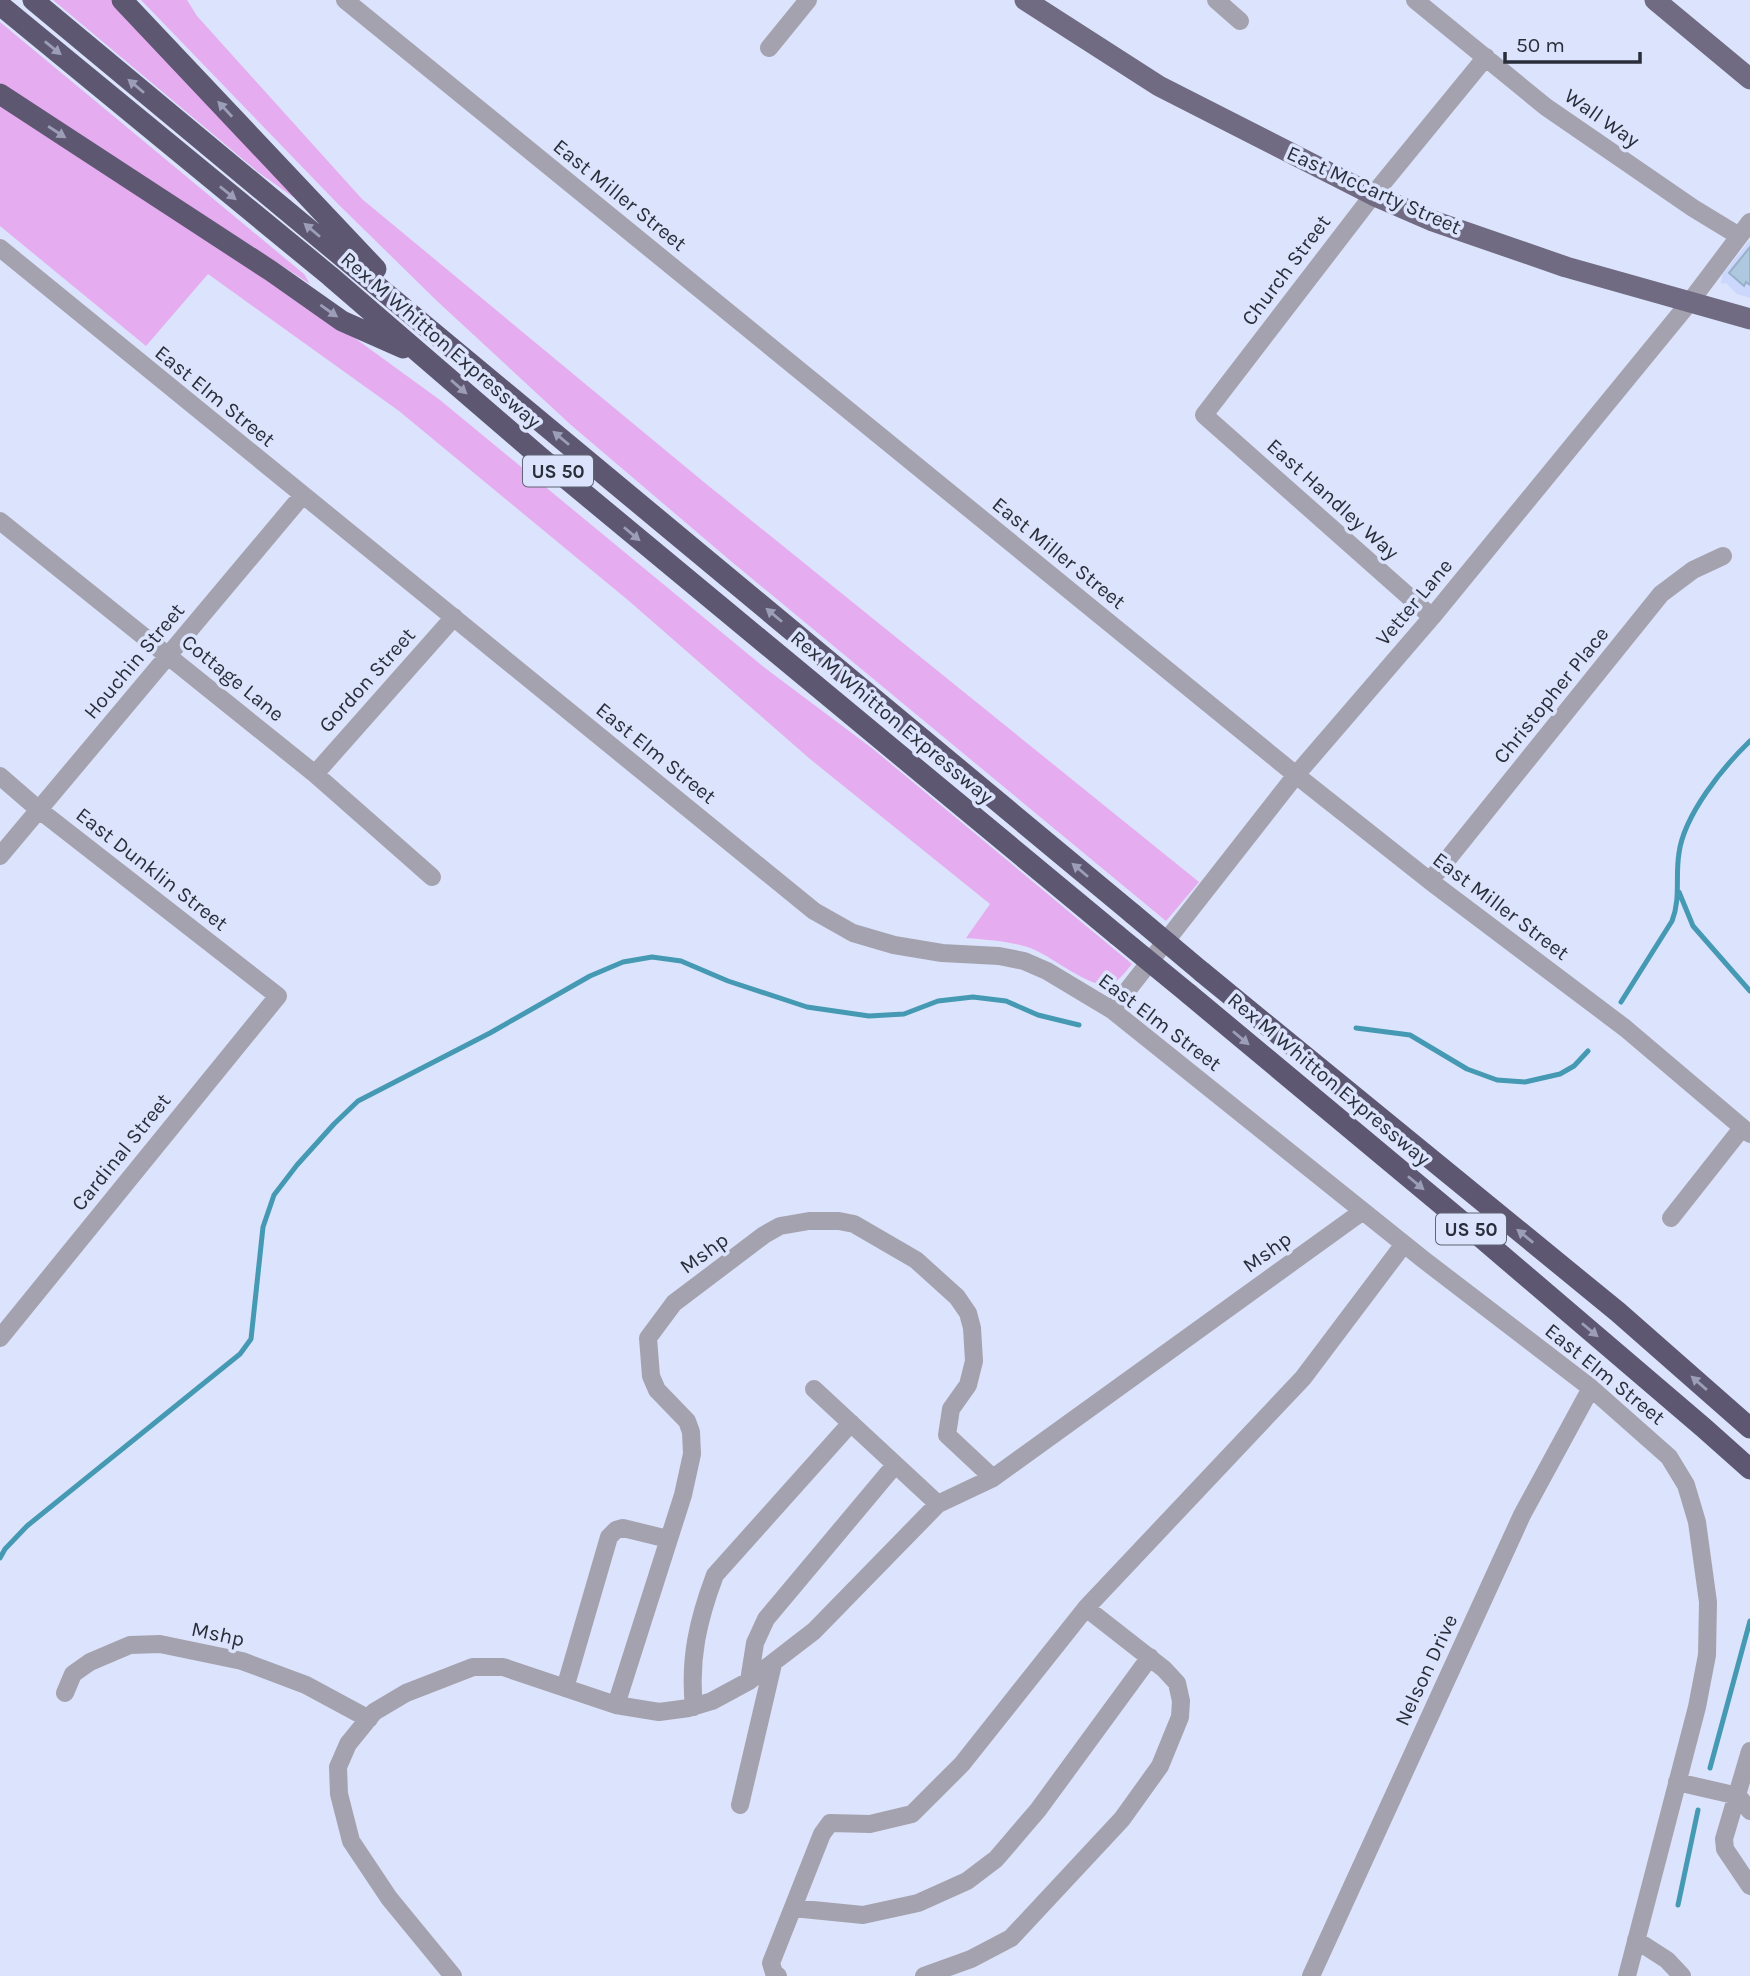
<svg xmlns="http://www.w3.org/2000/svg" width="1750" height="1976" font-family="Karla,sans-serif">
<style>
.built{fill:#cbd7fc}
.green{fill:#e6acf0}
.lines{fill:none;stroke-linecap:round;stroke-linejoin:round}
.stream{stroke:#4599b3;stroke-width:5}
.building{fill:#aec8df;stroke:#97b1c7;stroke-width:2}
.minor{stroke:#a5a2af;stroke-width:18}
.major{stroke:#706b82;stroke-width:21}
.highway{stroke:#5d5772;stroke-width:21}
.highway-bridge{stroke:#5d5772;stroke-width:21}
.oneway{fill:#9c9eb7}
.labels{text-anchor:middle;stroke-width:7;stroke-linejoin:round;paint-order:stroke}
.shield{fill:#dbe4fc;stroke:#5f6574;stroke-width:2}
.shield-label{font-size:19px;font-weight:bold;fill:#2a2e3a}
.street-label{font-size:21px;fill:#2a2e3a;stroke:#dbe4fc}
</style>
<rect width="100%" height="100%" fill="#dbe4fc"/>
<path class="built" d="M1750,240v58l-13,-4 -11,-11 -5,1 1,-9z"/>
<path class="green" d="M53,0h61l203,214 -59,-42z
M141,0h46l10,16 165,183 343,284 494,399 -33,39 -434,-359 -161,-137 -134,-124 -100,-98z
M0,22l304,252 6,10 -310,-201z
M0,102l308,202 132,96 325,268 108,81 259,215c-7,8 -14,19 -24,21 -17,3 -55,-27 -73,-35 -22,-9 -46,-10 -69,-12l24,-34 -180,-145 -181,-158 -230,-190 -191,-137 -62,72 -146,-120z"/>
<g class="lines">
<path class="stream" d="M1679,892l14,34 57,65
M1621,1002l51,-81c9,-23 3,-44 7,-68 5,-38 44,-86 71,-112
M1356,1028l54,7 57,34 30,11 28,2 35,-8 14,-8 14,-15
M0,1558l5,-9 22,-23 213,-172 11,-15 12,-112 11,-32 23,-30 37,-41 24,-23 132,-68 100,-57 33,-14 29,-5 29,4 47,20 79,26 62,9 35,-2 34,-13 35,-4 33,4 32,14 41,10
M1710,1768l40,-147
M1678,1905l20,-95"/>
</g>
<path class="building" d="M1750,247v38l-4,-3 -2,4 -15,-13z"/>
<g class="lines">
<path class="minor" d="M345,0l951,775 134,106 195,147 125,106
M1216,0l24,21
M1415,0l131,107 147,101 46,28
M769,48l39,-48
M0,248l814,663 39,22 41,12 48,8 57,3 25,5 23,10 65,39 312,250 167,128 78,69 17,28 11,37 11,80 -1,53 -10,52 -70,269
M0,521l315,253 117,103
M1432,617l-228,-202 169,-220 113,-138
M315,774l139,-157
M0,776l38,33 240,187 -278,342
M0,856l302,-360
M1430,881l231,-287 32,-24 30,-14
M1112,1010l184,-235 136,-158 257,-314 61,-81
M1671,1218l71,-90
M814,1389l124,115
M749,1681l6,-38 11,-24 129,-154
M565,1688l44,-151 7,-7 7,-2 45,11
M65,1693l8,-19 17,-12 40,-17 30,-1 82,17 64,24 63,34
M616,1705l43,7 30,-4 23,-7 37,-20 65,-50 124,-127 55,-26 370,-267
M694,1707c-5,-48 4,-87 21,-132l136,-152
M1750,1751l-26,88 1,10 25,37
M1677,1782l61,14 12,15
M740,1805l33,-141
M793,1908l70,7 55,-12 49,-22 29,-22 42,-49 112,-153
M1636,1940l31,20 15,16
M453,1976l-64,-78 -38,-57 -12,-47 -1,-27 10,-23 26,-32 32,-19 67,-26h30l113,38 67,-210 9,-41 -1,-22 -4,-11 -30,-31 -6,-14 -3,-38 26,-35 90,-68 16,-9 29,-5h30l15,3 62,36 41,37 11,16 4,15 2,33 -6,24 -17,24 -4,26 46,43
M778,1976l-4,-3 -3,-10 51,-129 8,-11 40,1 42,-10 50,-50 124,-156 217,-230 101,-134
M924,1976l47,-17 40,-21 111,-119 38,-53 20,-49 1,-16 -4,-18 -13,-14 -78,-61
M1311,1976l211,-461 69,-127"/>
<path class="major" d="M1025,0l134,86 214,109 60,26 133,46 184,52
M1655,0l95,79"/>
<path class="highway" d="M33,0l1100,914
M122,0l254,269
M0,5l330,271 210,181 577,478
M0,94l271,177 71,50 61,27
M1202,972l416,340 132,116
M1189,994l282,235 233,199 46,41"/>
<path class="highway-bridge" d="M1133,914l69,58
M1117,935l72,59"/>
</g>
<defs><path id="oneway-solid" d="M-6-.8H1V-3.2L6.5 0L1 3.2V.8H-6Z" transform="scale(1.75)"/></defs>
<g class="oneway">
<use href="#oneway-solid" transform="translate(53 48) rotate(39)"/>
<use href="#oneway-solid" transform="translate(136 86) rotate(-140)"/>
<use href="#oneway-solid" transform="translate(225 109) rotate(-133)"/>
<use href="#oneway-solid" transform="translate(57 132) rotate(33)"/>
<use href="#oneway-solid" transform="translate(228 193) rotate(39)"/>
<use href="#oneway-solid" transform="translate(312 230) rotate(-140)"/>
<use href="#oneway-solid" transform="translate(329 311) rotate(35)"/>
<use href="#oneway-solid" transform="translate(459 387) rotate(41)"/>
<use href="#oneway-solid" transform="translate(561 438) rotate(-140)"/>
<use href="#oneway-solid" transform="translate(632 534) rotate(40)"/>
<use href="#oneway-solid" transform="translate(774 615) rotate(-140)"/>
<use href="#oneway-solid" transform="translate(1080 870) rotate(-140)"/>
<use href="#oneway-solid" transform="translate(1241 1038) rotate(40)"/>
<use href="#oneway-solid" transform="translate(1416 1183) rotate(40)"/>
<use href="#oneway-solid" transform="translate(1525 1236) rotate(-141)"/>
<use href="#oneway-solid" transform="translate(1590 1330) rotate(40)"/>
<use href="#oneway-solid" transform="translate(1699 1383) rotate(-139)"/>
</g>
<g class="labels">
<g class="shield">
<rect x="523" y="455.5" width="70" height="31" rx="5"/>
<rect x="1436" y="1213.5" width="70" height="31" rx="5"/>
</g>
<g class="shield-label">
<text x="558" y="478">US 50</text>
<text x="1471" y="1236">US 50</text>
</g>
<g class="street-label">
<text transform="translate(1602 118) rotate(35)" y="7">Wall Way</text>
<text transform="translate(1374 190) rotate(24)" y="7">East McCarty Street</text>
<text transform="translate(620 195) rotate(39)" y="7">East Miller Street</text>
<text transform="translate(1286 270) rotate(-53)" y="7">Church Street</text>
<text transform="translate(441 340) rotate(41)" y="7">Rex M Whitton Expressway</text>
<text transform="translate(215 396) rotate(39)" y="7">East Elm Street</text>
<text transform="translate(1333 499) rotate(42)" y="7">East Handley Way</text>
<text transform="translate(1059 553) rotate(39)" y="7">East Miller Street</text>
<text transform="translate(1414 602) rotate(-50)" y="7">Vetter Lane</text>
<text transform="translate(134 661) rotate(-50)" y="7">Houchin Street</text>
<text transform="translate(233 678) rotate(39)" y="7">Cottage Lane</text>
<text transform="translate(367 680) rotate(-48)" y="7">Gordon Street</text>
<text transform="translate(1551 695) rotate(-51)" y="7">Christopher Place</text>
<text transform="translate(892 717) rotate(40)" y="7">Rex M Whitton Expressway</text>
<text transform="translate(656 753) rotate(39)" y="7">East Elm Street</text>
<text transform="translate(152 869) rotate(38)" y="7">East Dunklin Street</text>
<text transform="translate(1501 906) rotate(37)" y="7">East Miller Street</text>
<text transform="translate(1160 1022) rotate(37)" y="7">East Elm Street</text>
<text transform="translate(1329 1079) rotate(40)" y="7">Rex M Whitton Expressway</text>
<text transform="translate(121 1152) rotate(-51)" y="7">Cardinal Street</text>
<text transform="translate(1267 1252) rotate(-36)" y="7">Mshp</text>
<text transform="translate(704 1253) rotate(-36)" y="7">Mshp</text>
<text transform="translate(1605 1374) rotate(39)" y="7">East Elm Street</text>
<text transform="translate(218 1634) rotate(12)" y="7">Mshp</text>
<text transform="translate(1426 1670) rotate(-65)" y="7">Nelson Drive</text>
</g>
</g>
<path d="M1505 52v10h135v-10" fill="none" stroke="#2a2e3a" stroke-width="3.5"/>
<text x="1516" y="52" font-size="21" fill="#2a2e3a" stroke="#dbe4fc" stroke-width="5" paint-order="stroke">50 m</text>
</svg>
